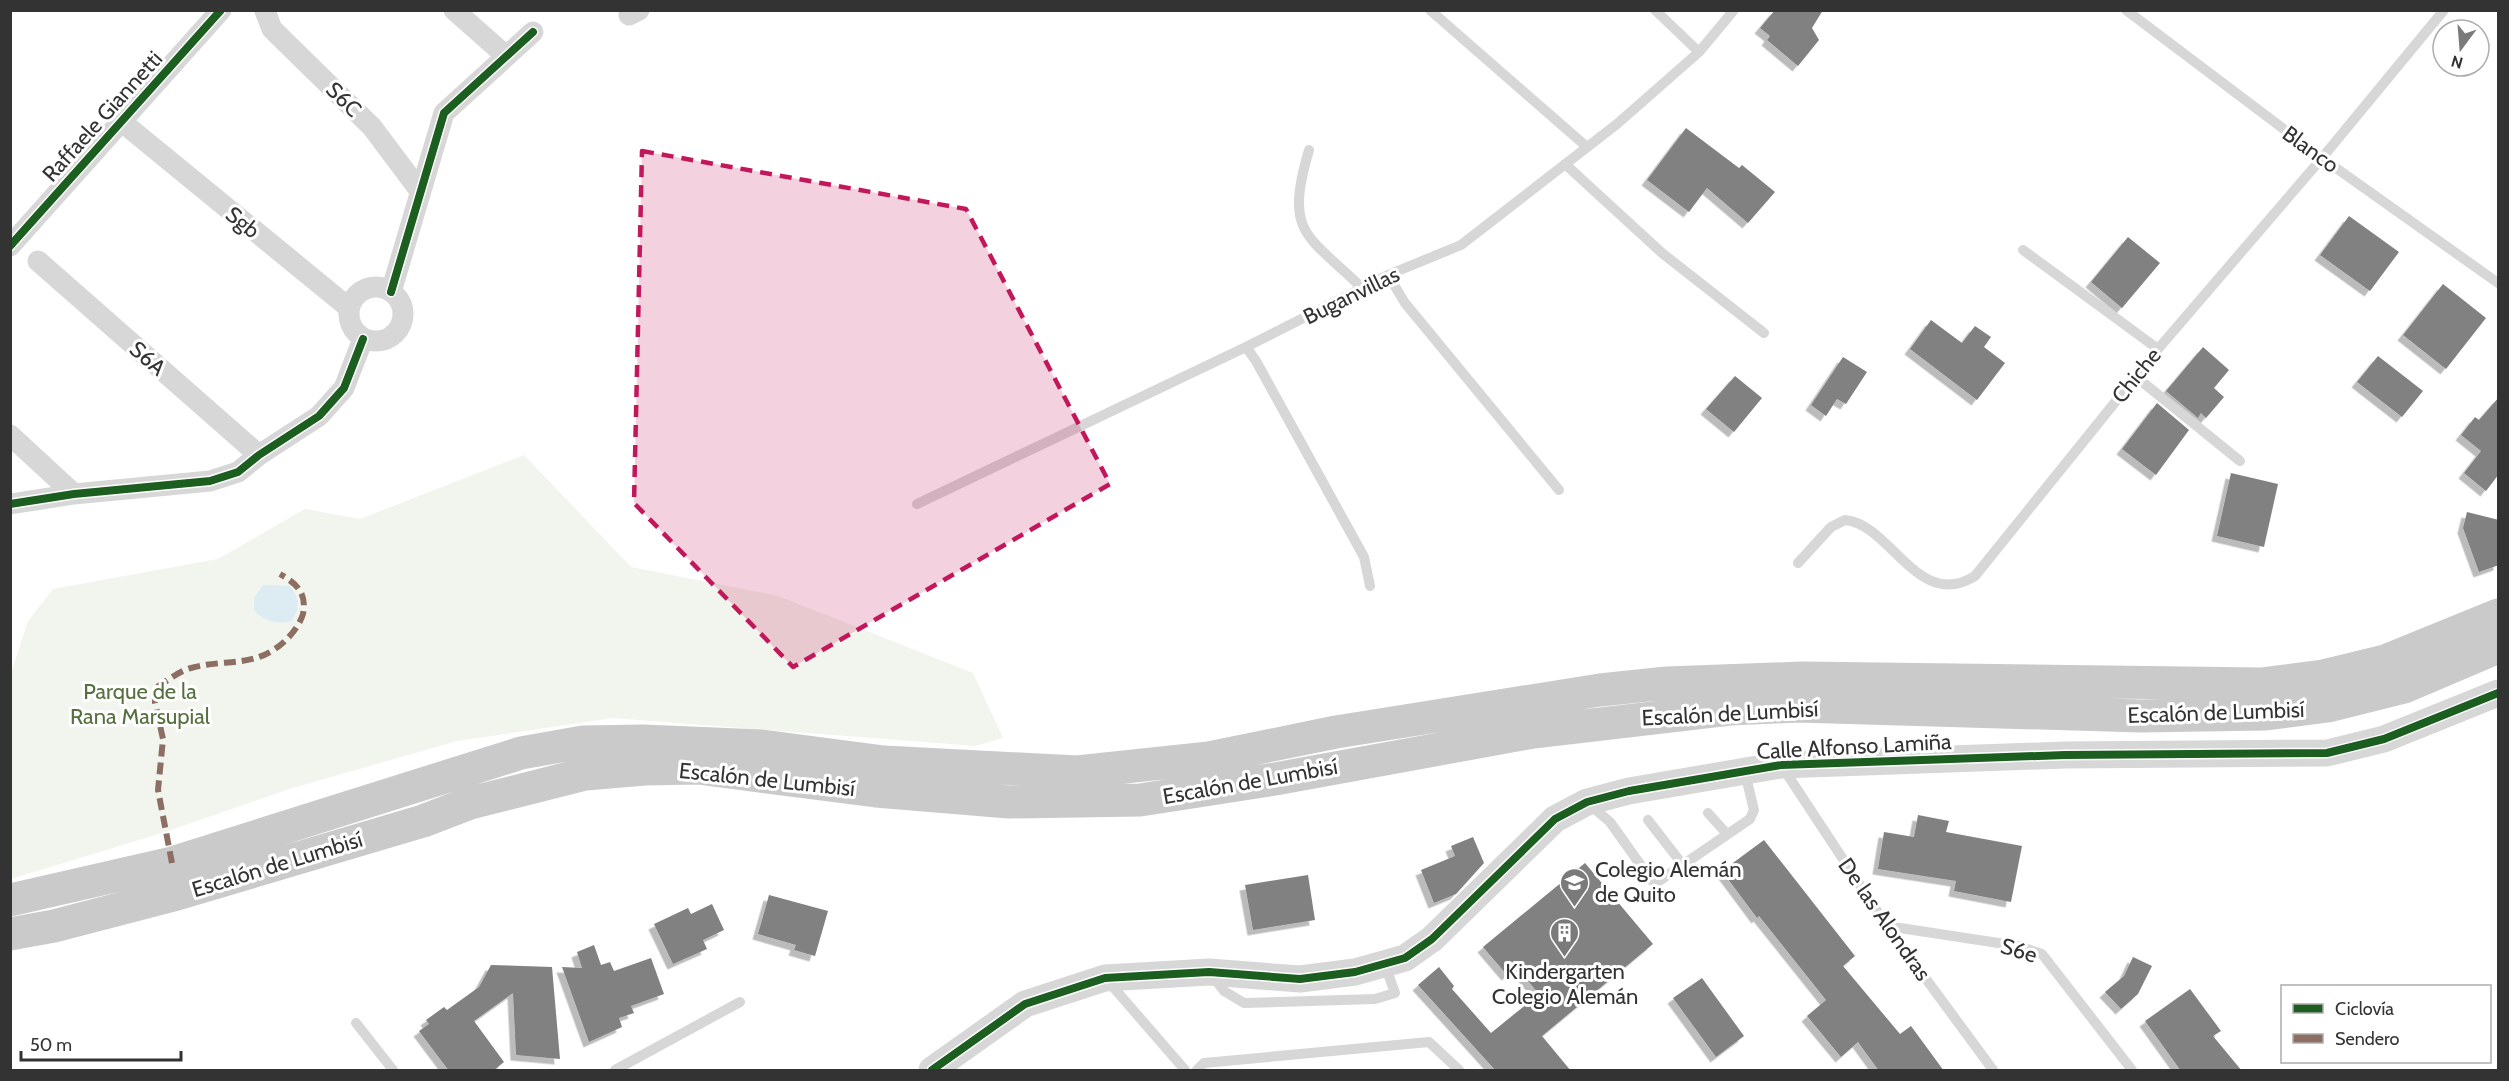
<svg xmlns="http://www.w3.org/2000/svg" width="2509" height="1081" font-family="Cabin,sans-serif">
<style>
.green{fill:#f1f5ed}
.water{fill:#ddebf3}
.building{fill:#818181;filter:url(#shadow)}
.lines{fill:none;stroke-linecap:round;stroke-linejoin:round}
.service{stroke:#d7d7d7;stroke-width:10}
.minor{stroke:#d7d7d7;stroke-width:21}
.tertiary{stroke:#d7d7d7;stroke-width:27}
.primary{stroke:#cacaca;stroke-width:33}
.quiet{stroke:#8d6e63;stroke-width:6;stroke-dasharray:12 6;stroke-linecap:butt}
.cycleway-casing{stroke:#fff;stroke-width:11}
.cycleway{stroke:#1b5e20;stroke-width:8}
.marked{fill:#c2185b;fill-opacity:0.2;stroke:#c2185b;stroke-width:4.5;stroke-dasharray:12 8;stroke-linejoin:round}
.labels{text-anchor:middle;stroke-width:6;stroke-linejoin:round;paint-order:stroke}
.street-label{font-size:22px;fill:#333;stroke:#fff}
.park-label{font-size:22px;fill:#56703f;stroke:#fff}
.poi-label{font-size:22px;fill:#333;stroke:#fff;text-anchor:start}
</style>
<defs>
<filter id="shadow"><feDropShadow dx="-5.5" dy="5.5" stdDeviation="0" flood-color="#0004"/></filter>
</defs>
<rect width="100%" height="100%" fill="#fff"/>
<path class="green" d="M524,455l107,112 147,29 195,77 30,65 -27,8 -363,-28 -156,23 -168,48 -124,43 -154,47v-206l17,-52 25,-32 165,-30 87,-50 55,10z"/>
<path class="water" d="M263,585l27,1c9,12 11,23 1,35 -14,4 -27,0 -37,-11v-12z"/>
<path class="building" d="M1775,10h48l-11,18 7,12 -21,26 -31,-26 3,-4 -10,-8z
M1686,128l53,40 3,-3 33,27 -27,31 -41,-35 -18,24 -42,-32z
M2349,216l50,36 -29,39 -50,-36z
M2128,237l32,26 -38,45 -31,-26z
M2443,284l43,34 -40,51 -43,-34z
M1931,320l31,23 13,-17 16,11 -7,10 21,16 -28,37 -67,-51z
M2203,347l26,23 -15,18 10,9 -18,21 -5,-5 -3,5 -32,-27z
M2378,356l45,35 -21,26 -45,-35z
M1843,357l24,15 -21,32 -9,-5 -11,17 -15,-11z
M1735,376l27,22 -28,34 -28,-23z
M2499,397v77l-13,17 -22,-18 17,-22 -20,-16 14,-18 4,3z
M2157,403l32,27 -33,45 -34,-26z
M2231,473l47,11 -14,63 -47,-11z
M2467,512l32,8v45l-20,7 -16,-44z
M1918,815l31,6 -3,11 76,14 -11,56 -57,-11 2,-10 -78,-12 6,-37 30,5z
M1473,837l11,26 -28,31 -22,9 -13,-33 34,-14 -4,-10z
M1764,840l91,116 -12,10 57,68 11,-8 33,45h-65l-21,-29 -17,15 -34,-41 19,-16 -67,-84 -2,2 -35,-47z
M1585,863l68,81 -111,92 29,35h-75l-78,-86 21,-18 15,19 -2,3 39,44 48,-39 -22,-26 -10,7 -24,-28z
M1308,875l7,45 -62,10 -8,-45z
M769,895l59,16 -13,45 -21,-6 2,-5 -38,-11z
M712,904l12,26 -21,10 4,9 -34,15 -19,-40 34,-16 3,6z
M594,945l7,20 9,-3 4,9 37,-13 13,36 -33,12 3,7 -15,5 3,9 -33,15 -27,-75 20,1 -5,-16z
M2133,957l19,9 -14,28 -17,15 -16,-17 19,-16z
M491,965l61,2 8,92 -44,-4 -3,-62 -39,28 30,41 -11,9h-44l-30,-40 10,-7 -3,-4 18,-13 3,3 32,-23z
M1702,978l42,58 -28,21 -43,-59z
M2190,989l31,42 -8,5 29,35h-61l-36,-50z"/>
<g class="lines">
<path class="service" d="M1430,10l157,137
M1655,10l44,42
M2126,10l196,148 176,125
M1309,150c-25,85 -2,84 53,138
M1565,164l97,89 102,80
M2023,250l135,99
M1388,275l17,28 154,187
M1246,347l10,14 108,196 6,29
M2135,376l105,85
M917,504l329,-157 142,-72 73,-30 156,-121 82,-72 35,-42
M1798,563l33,-36 14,-7c46,4 73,92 130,56l183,-227 164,-191 122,-148
M1783,768l104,158 106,144
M1590,805l20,17 42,59h7l91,-62 4,-9 -9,-37
M1708,813l19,21
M1648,820l35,45
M1887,926l131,20 24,8 90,116
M1213,977l11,14 20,12 131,-4 20,-6 -10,-28
M1107,980l78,90
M356,1023l37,47
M615,1070l125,-68
M1197,1070l7,-7 225,-21 30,28"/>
<path class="minor" d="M454,10l52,46
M265,11l7,18 100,98 48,64
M629,15l10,-5
M122,122l227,186
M10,246l211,-236
M38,261l221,194
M349 314a27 27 0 1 1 54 0a27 27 0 1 1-54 0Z
M391,292l53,-179 89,-81
M10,435l64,59
M10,504l64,-10 136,-13 28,-9 21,-17 60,-39 25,-28 19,-49"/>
<path class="tertiary" d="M932,1070l93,-66 80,-26 104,-6 91,7 55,-7 50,-14 27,-19 123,-120 32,-17 42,-11 152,-26 284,-10 262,-2 57,-14 114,-46"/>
<path class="primary" d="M10,900l162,-37 349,-110 62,-11 60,-1 119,5 122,16 193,10 132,-14 127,-26 264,-42 67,-7 135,-5 459,6 62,-8 62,-15 113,-46
M10,934l44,-8 123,-32 246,-73 47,-18 115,-29 60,-5 53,-1 178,23 133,11 131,-2 135,-21 258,-47 197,-23 68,-3 343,10 125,-2 62,-8 76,-19 94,-40"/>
<path class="quiet" d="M172,863l-14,-73 5,-51 -8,-36v-15c11,-6 24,-17 36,-20 36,-10 65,1 95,-28 7,-7 14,-16 17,-26 4,-21 -6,-30 -23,-40"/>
<defs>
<path id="cycleway" d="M10,246l211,-236
M391,292l53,-179 89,-81
M10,504l64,-10 136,-13 28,-9 21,-17 60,-39 25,-28 19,-49
M932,1070l93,-66 80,-26 104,-6 91,7 55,-7 50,-14 27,-19 123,-120 32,-17 42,-11 152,-26 284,-10 262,-2 57,-14 114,-46"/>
</defs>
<use href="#cycleway" class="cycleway-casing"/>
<use href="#cycleway" class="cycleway"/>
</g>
<path class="marked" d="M642,151l324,58 144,275 -317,183 -159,-164z"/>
<defs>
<symbol id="school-pin" viewBox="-11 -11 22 30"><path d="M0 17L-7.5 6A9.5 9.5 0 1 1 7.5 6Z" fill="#7a7a7a" stroke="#fff"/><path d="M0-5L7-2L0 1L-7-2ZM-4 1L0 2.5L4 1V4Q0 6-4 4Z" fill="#fff"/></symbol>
<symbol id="building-pin" viewBox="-11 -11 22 30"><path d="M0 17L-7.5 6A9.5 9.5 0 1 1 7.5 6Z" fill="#7a7a7a" stroke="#fff"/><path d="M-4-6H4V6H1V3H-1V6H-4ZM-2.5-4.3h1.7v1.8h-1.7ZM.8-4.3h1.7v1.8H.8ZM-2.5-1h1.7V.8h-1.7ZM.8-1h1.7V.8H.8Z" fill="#fff"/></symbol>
</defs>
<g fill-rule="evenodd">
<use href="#school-pin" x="1558" y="866" width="33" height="45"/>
<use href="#building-pin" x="1548" y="916" width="33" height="45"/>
</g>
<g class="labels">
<g class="street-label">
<text transform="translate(344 99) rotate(45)" y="8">S6C</text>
<text transform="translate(102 116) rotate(-48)" y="8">Raffaele Giannetti</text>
<text transform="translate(2311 149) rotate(36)" y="8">Blanco</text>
<text transform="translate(243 222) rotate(39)" y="8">Sgb</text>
<text transform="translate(1351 295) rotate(-26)" y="8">Buganvillas</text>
<text transform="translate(148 358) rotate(41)" y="8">S6A</text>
<text transform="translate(2136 375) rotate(-51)" y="8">Chiche</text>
<text transform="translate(2216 712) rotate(-2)" y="8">Escalón de Lumbisí</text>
<text transform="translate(1730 713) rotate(-3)" y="8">Escalón de Lumbisí</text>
<text transform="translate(1854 746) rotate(-3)" y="8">Calle Alfonso Lamiña</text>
<text transform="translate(767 779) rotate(6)" y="8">Escalón de Lumbisí</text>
<text transform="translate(1250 781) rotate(-10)" y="8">Escalón de Lumbisí</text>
<text transform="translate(277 864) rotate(-17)" y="8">Escalón de Lumbisí</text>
<text transform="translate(1885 919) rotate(55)" y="8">De las Alondras</text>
<text transform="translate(2019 950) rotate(17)" y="8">S6e</text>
</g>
<g class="park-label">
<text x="140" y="699">Parque de la<tspan x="140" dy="25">Rana Marsupial</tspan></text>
</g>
<g class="poi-label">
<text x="1595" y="877">Colegio Alemán<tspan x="1595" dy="25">de Quito</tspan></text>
<text x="1565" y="979" text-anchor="middle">Kindergarten<tspan x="1565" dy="25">Colegio Alemán</tspan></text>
</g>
</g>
<rect width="2509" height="1081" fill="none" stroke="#333333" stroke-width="24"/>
<rect x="2281" y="985" width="210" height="78" fill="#ffffff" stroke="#adadad" stroke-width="1.5"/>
<rect x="2293" y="1004" width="30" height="9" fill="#1b5e20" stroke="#adadad" stroke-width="1.5"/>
<text x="2335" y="1015" font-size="18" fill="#333333">Ciclovía</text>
<rect x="2293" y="1034" width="30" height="9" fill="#8d6e63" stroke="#adadad" stroke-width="1.5"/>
<text x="2335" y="1045" font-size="18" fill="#333333">Sendero</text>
<g transform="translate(2461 48) rotate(196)"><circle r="28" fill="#ffffff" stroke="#adadad" stroke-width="1.5"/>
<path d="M0-4.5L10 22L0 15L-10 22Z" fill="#7a7a7a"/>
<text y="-9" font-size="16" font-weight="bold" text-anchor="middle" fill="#333333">N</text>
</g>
<path d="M21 1051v9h160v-9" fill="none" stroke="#333333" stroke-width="3"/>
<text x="30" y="1051" font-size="18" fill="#333333" stroke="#ffffff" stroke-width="4.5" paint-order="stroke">50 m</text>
</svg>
